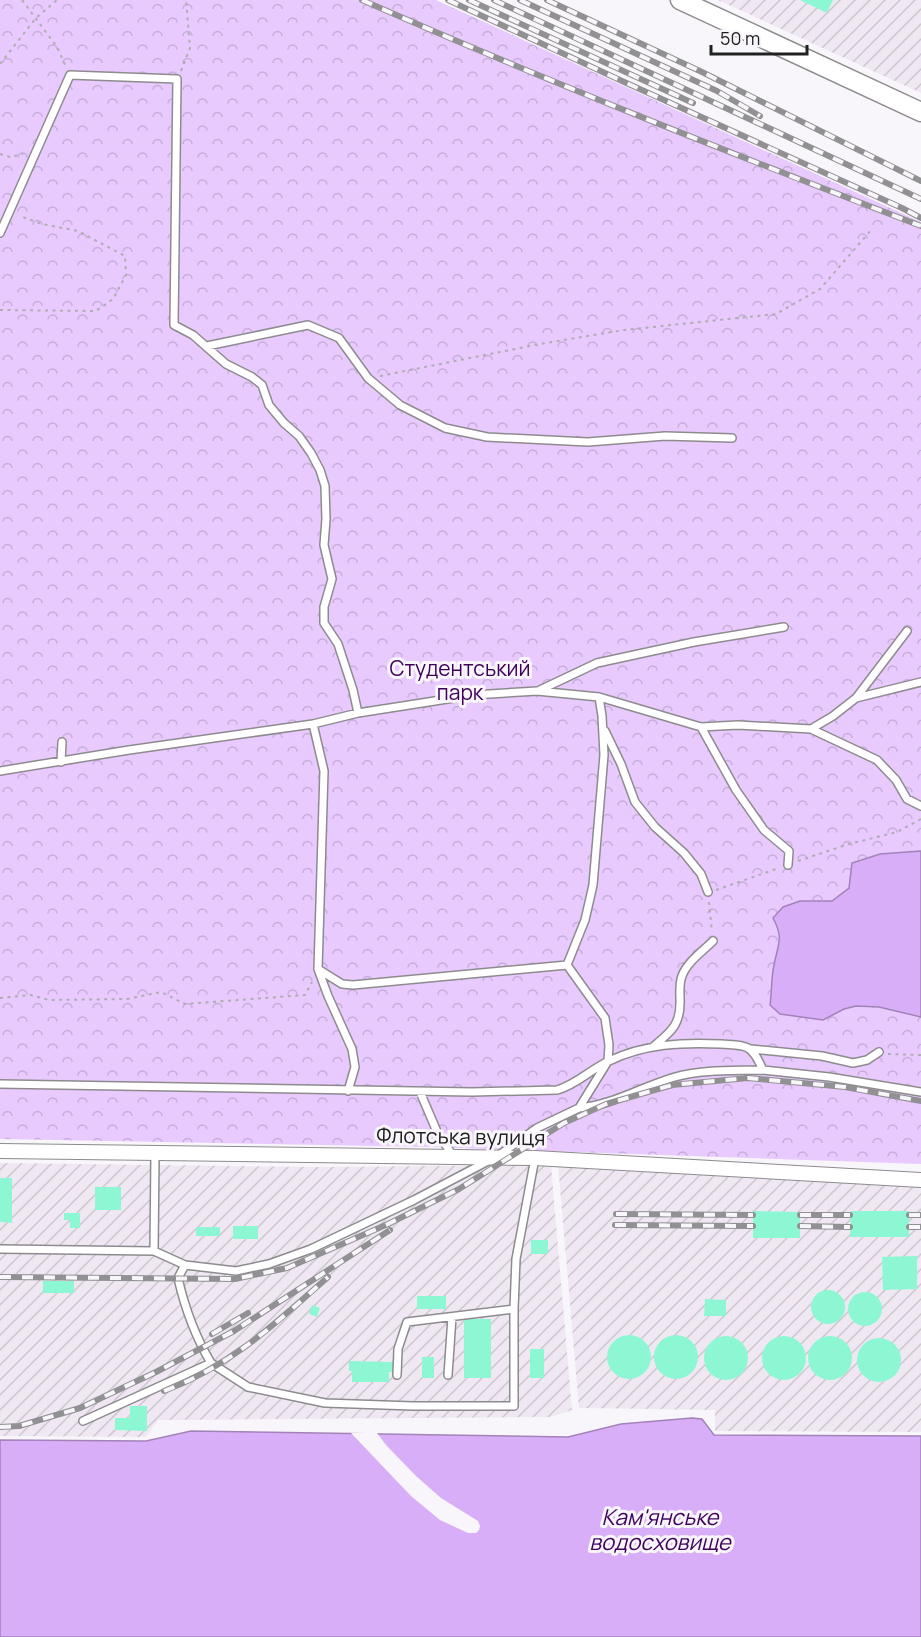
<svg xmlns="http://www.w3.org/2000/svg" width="921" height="1637" font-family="Manrope,sans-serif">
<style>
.industrial{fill:url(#industrial-furrows)}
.park{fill:url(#park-crowns)}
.water{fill:#d9aef8;stroke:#a283b8;stroke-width:1.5}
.pier{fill:#f8f6fa}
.building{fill:#8df7d3}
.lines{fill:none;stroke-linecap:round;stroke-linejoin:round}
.lane-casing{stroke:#8d8b8e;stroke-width:10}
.street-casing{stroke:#8d8b8e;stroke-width:16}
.secondary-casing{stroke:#8d8b8e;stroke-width:21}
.path{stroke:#afaeb0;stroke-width:2;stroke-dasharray:3 4.5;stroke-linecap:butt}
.lane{stroke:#fff;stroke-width:7}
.street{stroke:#fff;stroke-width:14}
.secondary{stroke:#fff;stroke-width:18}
.rail-casing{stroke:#919092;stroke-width:6}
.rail{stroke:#f8f6fa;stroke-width:4;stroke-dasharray:11;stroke-linecap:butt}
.labels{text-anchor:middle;stroke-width:6;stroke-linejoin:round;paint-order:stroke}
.park-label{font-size:21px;fill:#3f005b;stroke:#f8f6fa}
.street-label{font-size:21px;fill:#212021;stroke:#f8f6fa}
.water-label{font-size:22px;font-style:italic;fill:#41025d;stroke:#f8f6fa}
</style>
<defs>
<pattern id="industrial-furrows" width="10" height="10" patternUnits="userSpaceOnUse" patternTransform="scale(1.5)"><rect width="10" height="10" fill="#efe8f3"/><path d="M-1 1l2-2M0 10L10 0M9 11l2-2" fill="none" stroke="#cdc7d0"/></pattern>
<pattern id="park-crowns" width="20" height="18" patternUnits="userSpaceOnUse" patternTransform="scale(1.5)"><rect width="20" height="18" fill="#e8caff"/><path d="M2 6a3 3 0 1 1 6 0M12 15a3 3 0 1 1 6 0" fill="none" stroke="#c7adda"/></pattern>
</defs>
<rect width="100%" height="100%" fill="#f8f6fa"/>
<path class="industrial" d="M718,0h203v93z
M0,1163l320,4 231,-2 21,245 -21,7 -393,3 -12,17 -146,-1z
M558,1165l363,19v248l-206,-1v-21l-136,-2z"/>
<path class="park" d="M0,0h436l485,222v942l-491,-17 -430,-8z"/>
<path class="water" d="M921,851v166l-42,-10 -23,-1 -12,3 -21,11 -43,-6 -10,-9c2,-13 1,-27 4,-40 4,-21 10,-27 -1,-47l10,-11 17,-6h32l17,-13 3,-25 28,-9z
M692,1418l10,1 12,16 207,1v201h-921v-197l146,1 45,-10 377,6 53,-13z"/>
<path class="pier" d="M351,1433h26l9,12 30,31 25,22 37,23 2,5 -1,4 -3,3h-8l-28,-13 -29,-24z"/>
<path class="building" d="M800,0h33l-6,13z
M0,1178h12v45l-12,-1z
M95,1187h26v23h-26z
M753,1211l47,1v26h-47z
M851,1211h58v26h-59z
M64,1213h16v15h-10v-8h-6z
M233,1226h25v13h-25z
M196,1227h24v9h-24z
M531,1240h17v14h-17z
M917,1256v33l-34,1 -1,-33z
M43,1281h31v12h-31z
M811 1307a17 17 0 1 1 34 0a17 17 0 1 1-34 0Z
M848 1309a17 17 0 1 1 34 0a17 17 0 1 1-34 0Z
M417,1296h29v13h-29z
M705,1299l21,1v16h-22z
M312,1305l8,3 -3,9 -8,-3z
M464,1319h27v59h-27z
M654 1357a22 22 0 1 1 44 0a22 22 0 1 1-44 0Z
M607 1357a22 22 0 1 1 44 0a22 22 0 1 1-44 0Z
M704 1358a22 22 0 1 1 44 0a22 22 0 1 1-44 0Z
M762 1358a22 22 0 1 1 44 0a22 22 0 1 1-44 0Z
M808 1358a22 22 0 1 1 44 0a22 22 0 1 1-44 0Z
M857 1360a22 22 0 1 1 44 0a22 22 0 1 1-44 0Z
M530,1349h14v29h-14z
M422,1357h12v21h-12z
M349,1361l45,1v10h-5v10h-37v-11h-3z
M130,1406h17v25l-32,-1v-12h15z"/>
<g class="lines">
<defs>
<path id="lane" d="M0,233l70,-158 107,4 -3,246 19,10 33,29 26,13 10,8 7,20 15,18 15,13 12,17 9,17 5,16 1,33 -2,26 8,34 -8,28v16l14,21 15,46 5,23
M207,346l101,-21 31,13 29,40 32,27 45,23 42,9 101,5 77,-6 67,2
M907,631l-51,67 65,-16
M540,690l57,-27 97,-21 90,-15
M856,698l-23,18 -22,13 66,31 19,20 11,19 14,7
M313,724l11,47 -6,198 10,27 24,53 3,18 -7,24
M701,727l35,63 28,40 25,21 -1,14
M605,731l16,33 14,38 20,25 29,26 17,21 7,18
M61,762l1,-20
M0,771l129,-21 184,-26 45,-11 115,-18 64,-4 62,6 102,30 37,-2 73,4
M318,969l24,15 11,1 214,-20
M654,1046c18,-15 27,-22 26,-47 0,-8 -1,-15 2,-23 5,-14 21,-25 31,-35
M751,1049l71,7 31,7 14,-3 12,-8
M0,1084l472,8 85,-2c19,-5 34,-21 52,-29 35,-17 74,-19 112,-17 9,1 19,0 27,4 8,5 11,14 15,22l66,7 92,15
M420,1092l18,42 16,23
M579,1108c34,-3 64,-22 96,-31 28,-8 60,-6 88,-7
M499,1155l38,-27 42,-20 29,-47 1,-16 -4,-27 -38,-53 18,-45 8,-35 11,-130 -2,-39 -3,-19
M0,1249l154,2 1,-97
M154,1251l31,14 51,6 33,-7 42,-15 103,-49 76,-40
M211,1363l37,24 77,16 88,3h101v-97l2,-50 19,-101
M397,1375l1,-26 9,-27 107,-13
M448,1375l4,-58
M83,1421l128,-58c-16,-27 -26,-54 -33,-85l7,-13"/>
<path id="street" d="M0,1151l535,7 386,22"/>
<path id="secondary" d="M680,0l241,112"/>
</defs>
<use href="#lane" class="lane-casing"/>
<use href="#street" class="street-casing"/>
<use href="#secondary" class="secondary-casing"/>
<path class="path" d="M22,0l35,47 9,20
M0,64l36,-46 21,-18
M181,71l9,-23 -4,-48
M0,154l10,3 13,-3
M0,310l96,1 17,-12 13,-24 -1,-19 -47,-25 -36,-7 -22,-8
M380,376l160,-32 84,-14 152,-16 44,-25 52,-60
M798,861l51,-17 48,-12 24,-13
M716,890l63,-22
M709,902l3,30
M0,998l31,-3 18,5 78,-1 34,-7 24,12 120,-9 7,-13
M888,1054l33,1"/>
<use href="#lane" class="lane"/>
<use href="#street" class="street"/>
<use href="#secondary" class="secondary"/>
<defs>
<path id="rail" d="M362,0c184,81 371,154 559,226
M448,0l174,81 280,127 19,10
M469,0l224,103
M494,0l427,199
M520,0l197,91 43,25
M547,0l155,72 219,109
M616,1214l137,1
M800,1215h50
M909,1215h12
M615,1225l138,1
M800,1226l50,1
M909,1227h12
M0,1277l235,2 52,-11 101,-44 71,-35 105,-66 42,-19 66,-19 76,-7 97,9 76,14
M212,1334l36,-21
M164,1391c68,-26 111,-67 164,-114
M0,1427l19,-1 61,-18 76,-36 78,-41 156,-101"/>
</defs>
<use href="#rail" class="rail-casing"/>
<use href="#rail" class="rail"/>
</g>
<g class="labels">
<g class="park-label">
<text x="460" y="676">Студентський<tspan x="460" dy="24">парк</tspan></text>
</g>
<g class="street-label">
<text transform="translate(461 1137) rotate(1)" y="7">Флотська вулиця</text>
</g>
<g class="water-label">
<text x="660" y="1525">Кам'янське<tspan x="660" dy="25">водосховище</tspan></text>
</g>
</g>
<path d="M711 45v9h96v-9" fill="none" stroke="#212021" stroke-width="3"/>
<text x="720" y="45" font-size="18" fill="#212021" stroke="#f8f6fa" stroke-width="4.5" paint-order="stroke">50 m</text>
</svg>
